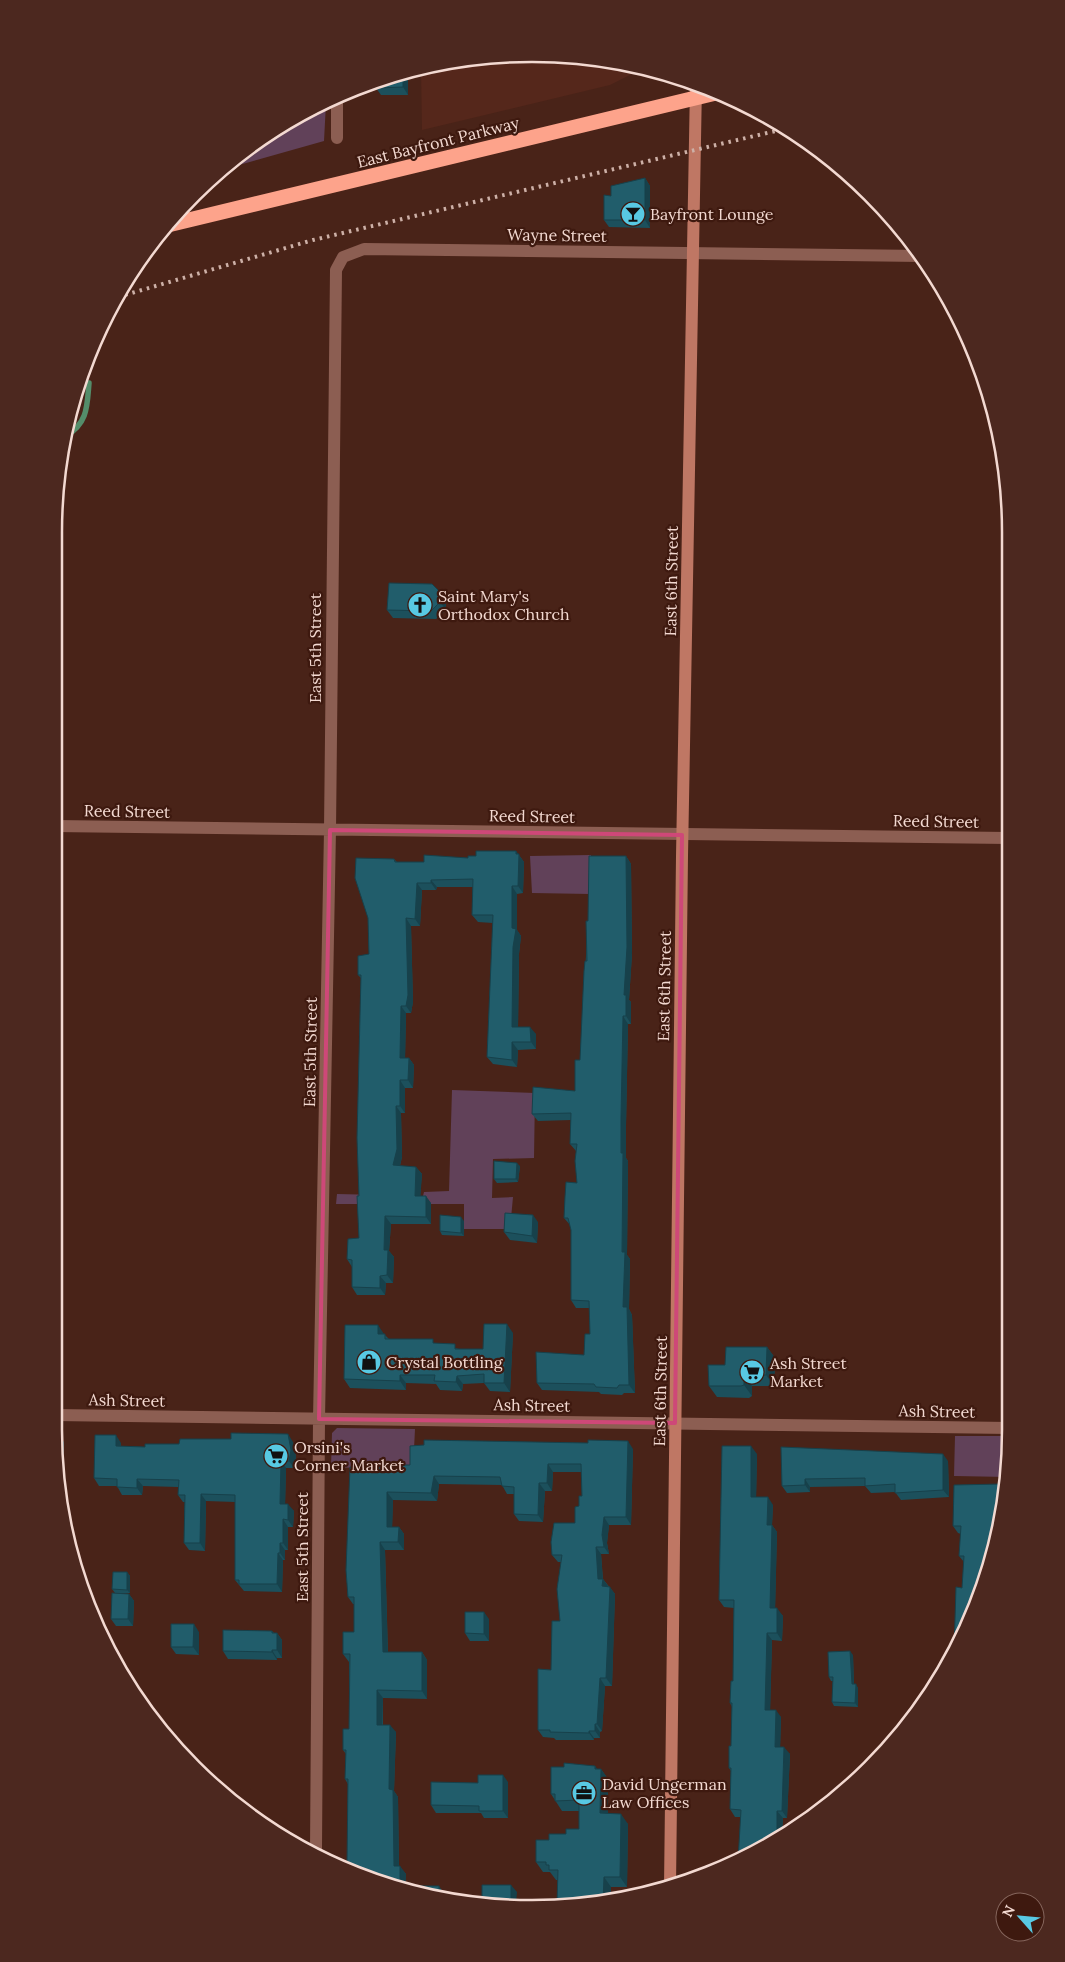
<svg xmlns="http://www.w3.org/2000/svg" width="1065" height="1962" font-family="Lora,serif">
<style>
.built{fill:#55271b}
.green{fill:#614159}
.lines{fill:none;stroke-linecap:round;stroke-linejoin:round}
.stream{stroke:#548d6a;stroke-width:5.5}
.street{stroke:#8c5e52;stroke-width:12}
.secondary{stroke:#bf7764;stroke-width:12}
.highway{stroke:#fda38b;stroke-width:15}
.rail{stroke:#cdb0a7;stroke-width:4;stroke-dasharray:2.5 5;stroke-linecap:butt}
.wall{fill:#1c505c}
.shaded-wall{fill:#17414b}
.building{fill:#215d6b;stroke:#17414b}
.marked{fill:none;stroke:#ce4878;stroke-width:4;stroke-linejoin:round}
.labels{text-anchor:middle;stroke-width:4.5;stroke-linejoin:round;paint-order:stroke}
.street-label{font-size:16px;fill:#f3d9d1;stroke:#3e190f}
.poi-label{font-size:16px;fill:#f3d9d1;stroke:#3e190f;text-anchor:start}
.rim{fill:none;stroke:#f3d9d1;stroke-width:2.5}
</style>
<rect width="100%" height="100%" fill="#492318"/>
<path class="built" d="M564,55l80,13 -34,17 -188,45 -1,-61 49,-11z"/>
<path class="green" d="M326,103l-2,38 -103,29 72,-52z
M591,855l-1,39 -58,-1 -2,-37z
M452,1090l83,3 -1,65 -41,1 -1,39 21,-1 -3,32h-46v-25h-128l1,-10 86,2 1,-4 25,-1z
M337,1428l78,1 -2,41 -82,-3 1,-34z
M955,1436h55l-2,41 -54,-1z"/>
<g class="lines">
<path class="stream" d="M66,436c22,-13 21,-30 23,-53"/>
<path class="street" d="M337,138v-40
M54,826l954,12
M54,1415l956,13
M316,1850l3,-431 11,-589 6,-560 7,-13 21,-8 558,7"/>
<path class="secondary" d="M670,1887l12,-1031 14,-771"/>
<path class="highway" d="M168,225l548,-132"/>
<path class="rail" d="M118,297l195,-57 471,-111"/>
</g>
<path class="wall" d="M408,73v22h-27l-5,-7z
M645,178l5,8v42l-41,-1 -5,-7 7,-24z
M446,601v9l-10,9 -43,-1 -6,-8z
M516,851l8,11 -1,31 -6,1v36l4,6 -2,18 -1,73 18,7v15l-18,1 -1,17 -24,-3 -6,-7 6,-134 -15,-1 -6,-7 1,-28h-36l-1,3h-14l-2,36h-9l2,76 -2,11h-5l-1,45h4l5,7 -1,23h-8v25h-4l1,44 -2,9 16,1 6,7 -2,22 11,7v21h-40l-2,27 5,6 -1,26h-7l-1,12h-28l-5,-8v-20l-5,-8 12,-21 2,-260 -3,-3 11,-21 -1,-36 26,-59 3,3h27l44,-4 8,-2z
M626,856l5,8 1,90 -3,46 2,2v22h-3l-2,102v32l2,3 -1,94 3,4 -1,50 3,6 3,78h-11l-2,2 -21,-1 -2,-2 -57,-2 -5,-7 47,-28 6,-21v-26h-14l-5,-8v-70l-1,-5 -6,-7 13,-35 -1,-32 -6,-7 1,-24 -33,1 -6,-7 43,-23 5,-31 8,-139z
M520,1166l-2,16 -21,1 -3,-4z
M464,1221v15l-22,-1 -2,-4z
M538,1222l-1,21 -27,-3 -6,-8z
M513,1333l-3,59 -20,-1 -6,-8 -21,1 -1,7 -22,-1 -4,-6 -30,-1v7l-56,-2 -6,-9 40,-45 5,5 46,4 24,6h24z
M767,1347l8,11 -1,28h-22v10l-3,2 -32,-1 -8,-11z
M293,1442l3,15 -2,11h-8l-1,36 9,7 -1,16h-5v23h-3v10h-2l-1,32 -38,-1 -9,-11v-78l-29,-1 -1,50 -16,-1 -5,-7 1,-41h-2l-5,-7v-8l-35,-1 -1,9h-20l-5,-9h-18l-5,-8 27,-35v3l24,1 34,-3z
M781,1447l167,14 1,36 -48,3 -6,-8 -24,1 -6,-7 -55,1v5l-23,1 -5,-7z
M633,1449l-2,76h-22l-2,18 2,11h-8l2,25 12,15 -3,92h-7l-3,45 -2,1v6h-6v2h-38l-2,-2 -11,-1 -5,-7 13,-60 9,-49 1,-59h-3l-6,-7 23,-32 7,-27 -1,-24h-28l-1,19h-7l-2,31 -24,-1 -5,-7v-20h-7l-5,-9 -63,-1 -2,17 -44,-1 -1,27h7l5,7v16h-19l3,102h34l5,8v39l-44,-1v27l13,7 -2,59 4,6 1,69 7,8 -1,12 39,7v2l-35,-3 -64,-113 1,-25 -3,-4 6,-21v-67l-6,-8 11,-22v-28h-1l-5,-7 -2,-27 53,-102 11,-3z
M757,1454l-1,43 17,8 -1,20 5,7 -2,76 8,8 -1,25 -10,-1 -2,70 11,7 -1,30 10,7 -3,64h-4l-1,14 -38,27 -4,-42h-5l-5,-8 1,-38 -2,-3 2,-22 1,-39 -2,-4 3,-22 1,-73 -10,-1 -5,-7z
M1002,1484l3,6 -10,63 -33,35 2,-26 -5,-6 2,-22 -3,-1 -5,-7z
M127,1572l3,4v17h-15l-3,-4z
M129,1594l5,7 -1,25h-17l-5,-7z
M489,1619v22h-19l-5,-8z
M272,1631l2,2h3l5,7v18h-5v2l-49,-1 -5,-8z
M199,1632v23l-23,-1 -5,-7z
M853,1655l1,29 4,4v19l-24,-1 -2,-4 1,-21h-2l-2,-4z
M595,1766l2,3h4l7,10v34l20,11 -1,63h-16l-54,16 1,-23h-2l-6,-8h-7l-7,-10 13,-22 30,-11v-18h-17l-11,-17z
M508,1782v36h-24l-3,-5h-45l-5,-8 47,-22z"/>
<path class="shaded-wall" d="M407,72l1,1v22l-5,-8v-13z
M645,178l5,8v42l-5,-8z
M441,593l5,8v9l-6,-8z
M516,851l8,11 -1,31 -5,-7z
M626,856l5,8 1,90 -3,46 2,2v22l-5,-8 -2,-21z
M431,880l6,7 -1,3 -5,-7z
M417,883l5,7 -2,36 -5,-7z
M512,886l5,8v36l4,6 -2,18 -1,80 -6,-7z
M406,918l5,8 2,76 -2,11 -5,-7z
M401,1006l5,7 -1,52 -5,-7z
M623,1016l5,8 -2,102v32l2,3 -1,94 3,4 -1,50 3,6 3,78 -6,-8 -6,-78 -2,-189z
M530,1027l6,7v15l-5,-7z
M512,1042l6,8 -1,17 -5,-7z
M409,1058l5,7 -1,23 -5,-8z
M400,1080l5,8v25l-5,-7z
M396,1106l5,7 1,44 -4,16 -5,-8z
M517,1163l3,3 -2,16 -2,-3z
M416,1167l6,7 -2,29 -5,-7z
M426,1196l5,7v21l-5,-7z
M533,1215l5,7 -1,21 -5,-7z
M385,1216l6,8 -2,27 5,6 -1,26 -6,-8 -3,-25z
M461,1217l3,4v15l-3,-3z
M380,1276l6,7 -1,12 -5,-7z
M507,1324l6,9 -3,59 -6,-9z
M378,1325l6,9h-6z
M767,1347l8,11 -1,28 -8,-11z
M400,1375l6,8v7l-6,-9z
M744,1375l8,11v10l-8,-11z
M457,1376l6,8 -1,7 -6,-9z
M288,1434l5,8 3,15 -2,11 -5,-7z
M58,1435l6,7 -1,37 -1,-2 -4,-22z
M116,1435l5,8v10l-5,-7z
M628,1441l5,8 -2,76 -5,-8z
M751,1446l6,8 -1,51 -5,-8z
M943,1454l5,7 1,36 -6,-7z
M281,1461l5,7 -1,43 -5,-7z
M548,1464l5,8 -1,19 -5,-8z
M434,1476l5,8 -2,17 -6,-8z
M137,1479l6,7 -1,9 -5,-7z
M805,1479l5,8v5l-5,-7z
M539,1483l6,8 -2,31 -5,-7z
M1002,1484l3,6 -3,19z
M387,1492l6,8 -1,34 -5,-7z
M201,1494l5,7 -1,50 -5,-8z
M768,1497l5,8 -1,20 5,7 -2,84 -5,-8 -3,-83z
M288,1504l6,7 -1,16 -5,-7z
M604,1517l5,8 -2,18 2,11 -5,-7 -2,-12z
M283,1519l5,8v23l-5,-7z
M399,1527l5,7v16l-6,-8z
M380,1542l5,8 3,109 -5,-7z
M280,1543l5,7v10l-5,-7z
M596,1547l5,7 2,28v-3l5,7v8l-10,-15z
M278,1553l5,7 -1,32 -5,-8z
M127,1572l3,4v17l-3,-3z
M610,1587l5,7 -3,92 -6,-8z
M129,1594l5,7 -1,25 -5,-7z
M777,1608l6,8 -1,25 -5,-8z
M484,1612l5,7v22l-5,-7z
M194,1624l5,8v23l-6,-8z
M272,1631l5,6v-4l5,7v18l-5,-8z
M767,1633l5,7 -2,77 -5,-7z
M272,1650l5,8v2l-5,-8z
M850,1651l3,4 1,33 -2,-4z
M422,1652l5,8v39l-5,-8z
M600,1678l5,8 -3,45 -5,-7z
M856,1684l2,4v19l-3,-4z
M377,1690l6,8 -1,34 -5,-7z
M776,1710l5,7 -1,37 -5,-7z
M595,1724l5,8v6l-5,-7z
M390,1725l6,7 -2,59 4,6 1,77 -5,-8 -5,-77z
M589,1731l5,7v2l-5,-7z
M784,1747l6,7 -3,64 -5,-7z
M595,1766l6,8v-5l7,10v45l-8,-11z
M503,1775l5,7v36l-5,-7z
M777,1811l6,7 -1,14 -5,4z
M621,1814l7,10 -1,63 -7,-10z
M400,1866l6,8 -1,16 -5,-4z
M604,1877l7,10v12l-8,2z
M511,1885l6,7 -1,11 -5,-1z
M439,1886l5,7v2h-5z"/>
<path class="building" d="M403,74v13l-27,1v-8z
M645,178v42h-41v-25l7,1v-10z
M389,583l43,1 9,9 -1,9 -9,9 -44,-1z
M476,851h40v3h3l-1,32h-6v42l4,1 -3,18 -1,80h18l1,15h-19v18l-25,-3 6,-142h-21l1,-36 -42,1v3h-14l-2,36 -9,-1 2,77 -2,11h-5l-1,52h9l-1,22h-8v26h-4l1,43 -4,16 23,2 -1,29h11v21l-41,-1 -1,34h4l-1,25 -7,1v12l-28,-1v-27l-5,-1 1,-20 11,-1 -2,-42h2l-2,-58 4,-163h-3v-19l11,-2 -1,-36 -13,-40 1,-20 38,1 1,3h29v-7l44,3v-2h8z
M589,856h37l1,91 -3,48h2v21h-3l-2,102v35h2l-1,99h3l-2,55h4l2,78h-10l-2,3 -21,-1 -2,-3 -57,-1 -1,-31 48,3 1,-21h5l-1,-33 -18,-1v-70l-3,-12h-4l1,-21 1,-15 11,1 -2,-22 2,-17h-7l1,-31 -39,1 1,-27 42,4v-31h5l4,-89 1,-10h2l-1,-40h2z
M494,1161l23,2 -1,16h-22z
M505,1213l28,2 -1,21 -28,-4z
M440,1215l21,2v16l-21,-2z
M484,1324h23l-3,59h-20v-9l-27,2 -1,6 -22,-1 1,-6h-35v6l-56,-2 1,-54h33v9h7v5h48v4l22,1v5h28z
M726,1347h41l-1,28h-22v10l-3,1h-32l-1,-21h17z
M231,1433l57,1 3,16 -2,11h-8l-1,43h8v16l-5,-1v24h-3v10h-2l-1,31h-38v-4h-4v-85l-34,-1 -1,49h-16l1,-48h-7l1,-15 -42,-1v9l-20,-1v-8l-23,-1 1,-43h21v11l29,1v-3h34l1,-5h51z
M55,1435h3v20z
M424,1440l164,3v-3l40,1 -2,76h-22l-2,18 2,12h-8l2,32h5l-1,7 8,1 -4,91h-6l-3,46h-2v7h-6v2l-39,-1v-2h-12v-61l13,1 1,-49h8l-3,-32 5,-34h-10l-1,-13 3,-19h21v-16l4,-1v-10h3l-1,-32h-33l-1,19h-8l-1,32 -24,-1v-27l-12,-1 -2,-9 -66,-1 -3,17 -44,-1v35h12l-1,15h-18l3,110h39v39l-45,-1v35h13l-1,64 4,1 1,76h6v20h39v9l-30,-3 -62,-28 1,-85h-3l1,-29h-3v-21h6l1,-75h-7v-22h11v-35h-6l-2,-27 4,-103 49,1v-3h11v-19l14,-1z
M722,1446h29v51h17l-1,28h5l-2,83h7v25h-10l-2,77h11l-1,37h9l-2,64h-5v25l-33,23 -6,2 3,-51 -11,-1 1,-41h-2v-22h2l1,-43h-2l1,-22h2l1,-81h-15z
M781,1447l162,7v36l-48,3v-9l-30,2v-8l-60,1v6l-23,1z
M1002,1484v25l-7,44 -33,89 -8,10 2,-65 6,1 2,-32h-5l2,-30h-8l1,-41z
M113,1572h14v18l-15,-1z
M112,1593l17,1 -1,25h-17z
M465,1612h19v22l-19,-1z
M171,1624h23l-1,23h-22z
M223,1630l49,1v2h5v17h-5v2l-49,-1z
M850,1651l2,33h4l-1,19 -23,-1 1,-25h-4l-1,-25z
M564,1763l31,3v3h6l-1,44 21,1 -1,63h-16l-1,24 -39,6 -11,-1v-3h4l1,-33h-9v-5h-3v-3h-10v-22h13v-6h17v-5h13v-29l-24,1v-7h-4v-27h13z
M478,1775h25v36h-24v-5l-48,-1v-23l47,1z
M482,1885h29v17l-29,-3z"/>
<path class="marked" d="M330,830l352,5 -7,588 -356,-4z"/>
<defs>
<symbol id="bar-disc" viewBox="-11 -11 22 22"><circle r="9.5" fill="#58c9e3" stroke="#3e190f"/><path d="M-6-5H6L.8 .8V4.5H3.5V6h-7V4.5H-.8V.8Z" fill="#111"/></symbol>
<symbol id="church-disc" viewBox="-11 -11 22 22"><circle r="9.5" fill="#58c9e3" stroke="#3e190f"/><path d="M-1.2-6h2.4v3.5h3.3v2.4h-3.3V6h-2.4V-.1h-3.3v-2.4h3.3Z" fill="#111"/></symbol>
<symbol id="shop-disc" viewBox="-11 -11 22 22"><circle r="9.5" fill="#58c9e3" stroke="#3e190f"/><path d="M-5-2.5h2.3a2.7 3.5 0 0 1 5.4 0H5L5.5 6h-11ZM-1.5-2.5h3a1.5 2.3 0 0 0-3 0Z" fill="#111"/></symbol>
<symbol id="supermarket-disc" viewBox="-11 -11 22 22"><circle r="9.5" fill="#58c9e3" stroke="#3e190f"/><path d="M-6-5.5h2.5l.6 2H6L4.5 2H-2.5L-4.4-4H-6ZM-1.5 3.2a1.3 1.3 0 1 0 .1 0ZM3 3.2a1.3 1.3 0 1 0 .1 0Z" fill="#111"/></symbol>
<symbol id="office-disc" viewBox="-11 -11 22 22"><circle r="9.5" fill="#58c9e3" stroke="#3e190f"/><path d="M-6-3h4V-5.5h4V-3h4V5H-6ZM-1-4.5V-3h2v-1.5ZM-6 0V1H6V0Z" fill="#111"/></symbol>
</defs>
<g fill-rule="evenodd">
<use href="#bar-disc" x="619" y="200" width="28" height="28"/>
<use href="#church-disc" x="406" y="591" width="28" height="28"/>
<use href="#shop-disc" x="355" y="1348" width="28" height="28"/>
<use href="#supermarket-disc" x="738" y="1358" width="28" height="28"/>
<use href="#supermarket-disc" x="262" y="1442" width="28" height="28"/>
<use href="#office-disc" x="570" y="1779" width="28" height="28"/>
</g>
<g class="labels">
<g class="street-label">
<text transform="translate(438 142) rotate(-14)" y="6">East Bayfront Parkway</text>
<text transform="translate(557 235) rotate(1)" y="6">Wayne Street</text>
<text transform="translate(671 581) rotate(-89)" y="6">East 6th Street</text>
<text transform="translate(315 648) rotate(-90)" y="6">East 5th Street</text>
<text transform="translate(127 811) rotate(1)" y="6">Reed Street</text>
<text transform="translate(532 816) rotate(1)" y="6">Reed Street</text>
<text transform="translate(936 821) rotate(1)" y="6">Reed Street</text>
<text transform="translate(664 986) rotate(-89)" y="6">East 6th Street</text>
<text transform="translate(310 1052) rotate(-89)" y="6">East 5th Street</text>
<text transform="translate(660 1391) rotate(-89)" y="6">East 6th Street</text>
<text transform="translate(127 1400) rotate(1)" y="6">Ash Street</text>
<text transform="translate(532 1405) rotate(1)" y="6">Ash Street</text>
<text transform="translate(937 1411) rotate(1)" y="6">Ash Street</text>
<text transform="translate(302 1547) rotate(-90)" y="6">East 5th Street</text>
</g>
<g class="poi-label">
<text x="650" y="220">Bayfront Lounge</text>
<text x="438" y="602">Saint Mary's<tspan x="438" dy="18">Orthodox Church</tspan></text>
<text x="386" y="1368">Crystal Bottling</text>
<text x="770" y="1369">Ash Street<tspan x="770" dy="18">Market</tspan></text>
<text x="294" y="1453">Orsini's<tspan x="294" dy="18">Corner Market</tspan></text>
<text x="602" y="1790">David Ungerman<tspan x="602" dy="18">Law Offices</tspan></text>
</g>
</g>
<path d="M0 0H1065V1962H0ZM532 62H532A470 470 0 0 1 1002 532V1430A470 470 0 0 1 532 1900H532A470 470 0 0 1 62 1430V532A470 470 0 0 1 532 62Z" fill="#4c281f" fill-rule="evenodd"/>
<path class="rim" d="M532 62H532A470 470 0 0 1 1002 532V1430A470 470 0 0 1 532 1900H532A470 470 0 0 1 62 1430V532A470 470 0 0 1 532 62Z"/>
<g transform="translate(1020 1917) rotate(297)"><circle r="24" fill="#3e190f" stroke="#86665d"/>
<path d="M0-4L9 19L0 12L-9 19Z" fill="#58c9e3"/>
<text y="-8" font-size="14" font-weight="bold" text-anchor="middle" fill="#f3d9d1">N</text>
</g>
</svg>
